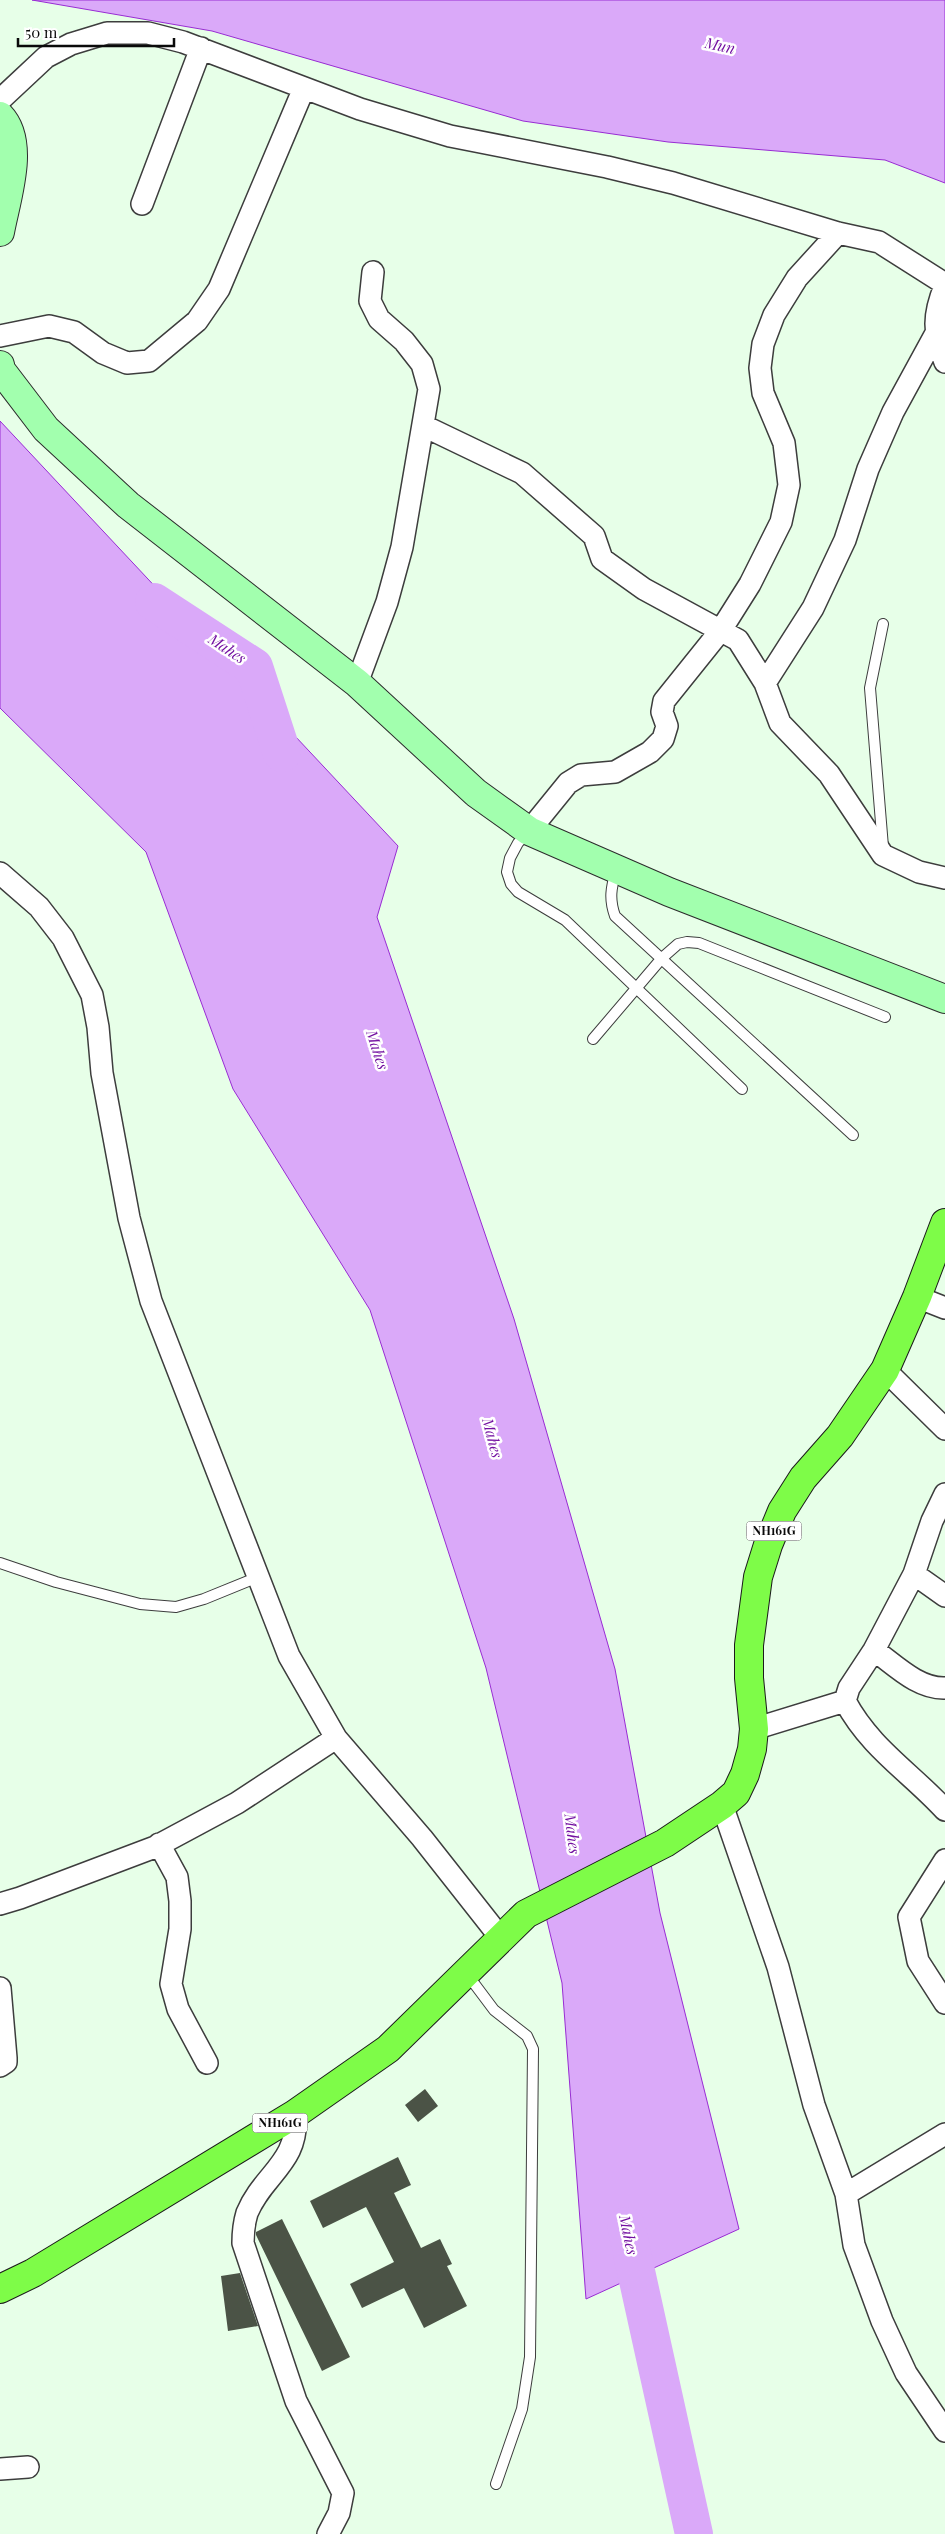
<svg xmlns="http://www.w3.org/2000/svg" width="945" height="2534" font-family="'Playfair Display',serif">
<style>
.water{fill:#daa9f9;stroke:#982cd3}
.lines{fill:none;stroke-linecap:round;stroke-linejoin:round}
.river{stroke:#daa9f9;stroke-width:38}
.building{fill:#4b5346}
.lane-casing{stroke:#3d3d3d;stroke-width:12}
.street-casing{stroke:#3d3d3d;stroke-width:24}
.secondary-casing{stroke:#2c2c2c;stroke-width:30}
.highway-casing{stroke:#1b1b1b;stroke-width:30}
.lane{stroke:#fff;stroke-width:10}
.street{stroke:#fff;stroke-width:21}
.secondary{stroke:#a2ffae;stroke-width:28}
.highway{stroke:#7efc48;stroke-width:28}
.labels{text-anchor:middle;stroke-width:5;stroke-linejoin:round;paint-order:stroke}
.shield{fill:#fff;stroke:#545454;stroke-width:1}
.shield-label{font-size:12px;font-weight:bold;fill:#0a0a0a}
.water-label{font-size:15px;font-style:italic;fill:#720fa0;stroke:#fff}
</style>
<rect width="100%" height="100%" fill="#e7ffe8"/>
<path class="water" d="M32,0h913v183l-60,-23 -217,-18 -145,-21 -311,-90z
M0,421l398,425 -21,71 137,402 101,350 45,244 79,316 -153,70 -24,-316 -76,-315 -116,-358 -137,-221 -87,-237 -146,-144z"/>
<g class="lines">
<path class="river" d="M154,602l100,65 28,86
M626,2226l68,308"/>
</g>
<path class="building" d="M425,2089l13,17 -20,16 -13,-17z
M398,2157l13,28 -17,8 27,55 19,-9 12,25 -5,2 20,40 -43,22 -20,-40 -42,20 -12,-24 44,-22 -28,-55 -43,21 -13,-27z
M282,2219l68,138 -28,14 -66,-136v-3z
M240,2273l18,53 -30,5 -7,-55z"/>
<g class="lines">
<defs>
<path id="lane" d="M528,832l-10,11 -8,15 -3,14 4,12 7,8 47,28 177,169
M883,847l-13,-159 13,-64
M616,871c-5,17 -7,28 -1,45l238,219
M593,1039l69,-81 16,-14 9,-2 12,1 186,74
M0,1563l56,19 84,22 36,3 28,-8 54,-22
M467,1974l27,36 33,26 6,13 -3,308 -8,52 -26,75"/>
<path id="street" d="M0,100l46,-43 25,-13 36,-11h41l35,9 177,67 90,27 157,31 66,16 165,50 41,9 66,42
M142,204l59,-156
M945,286c-12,29 -12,46 0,76
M0,336l49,-10 25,6 29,21 24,10 22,-2 48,-40 22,-32 85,-201
M424,426l98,47 72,63 8,23 42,30 94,51 27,43 15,40 49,51 54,81 36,17 26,6
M357,683l30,-81 15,-55 27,-158 -7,-25 -18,-23 -25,-22 -9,-18 3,-29
M765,683l48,-75 32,-68 23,-71 25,-57 42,-77
M529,831l39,-48 13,-8 34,-3 35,-20 13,-13 4,-13 -5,-14 2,-11 57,-71 29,-46 31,-62 8,-37 -5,-42 -21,-50 -3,-25 3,-24 11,-29 23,-37 41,-45
M0,873l39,34 24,31 29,57 6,32 4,46 27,145 22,83 138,355 47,82 86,100 78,99
M917,1297l28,11
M885,1370l60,59
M945,1494l-13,27 -18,53 -40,76 -25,38 -4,13c25,47 65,71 100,109
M914,1574l31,22
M874,1650c21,15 44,39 71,38
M754,1729l91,-28
M722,1805l56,162 36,138 32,89 8,51 28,76 24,52 39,58
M159,1844l18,33 3,24v28l-9,55 7,25 29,54
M945,1860l-36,57 9,44 27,42
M0,1904l20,-6 135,-51 82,-44 99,-65
M0,1988l6,70v4l-6,4
M295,2114c5,48 -32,60 -48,99 -3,10 -4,20 -4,30l53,158 47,92 -4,20 -11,21
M846,2194l99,-60
M0,2469l28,-2"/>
<path id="secondary" d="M0,116c26,27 6,83 0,116
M0,365l1,5 45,59 82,76 229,178 119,110 53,38 140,61 276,107"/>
<path id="highway" d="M0,2289l33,-16 262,-159 93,-65 138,-135 139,-71 57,-38 14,-12 9,-19 7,-25 2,-20 -5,-51v-33l9,-68 10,-32 14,-34 21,-33 37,-42 45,-66 32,-73 28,-74"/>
</defs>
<use href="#lane" class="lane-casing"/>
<use href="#street" class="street-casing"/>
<use href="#secondary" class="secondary-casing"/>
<use href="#highway" class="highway-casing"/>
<use href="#lane" class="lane"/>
<use href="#street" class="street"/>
<use href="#secondary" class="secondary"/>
<use href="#highway" class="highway"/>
</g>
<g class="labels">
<g class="shield">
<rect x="746.5" y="1521.5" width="55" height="19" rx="4"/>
<rect x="252.5" y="2113.5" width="55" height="19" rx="4"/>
</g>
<g class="shield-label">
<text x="774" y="1535">NH161G</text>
<text x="280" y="2127">NH161G</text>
</g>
<g class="water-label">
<text transform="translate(720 46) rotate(12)" y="5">Mun</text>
<text transform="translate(227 649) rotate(33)" y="5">Mahes</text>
<text transform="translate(377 1050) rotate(72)" y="5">Mahes</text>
<text transform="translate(492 1438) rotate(75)" y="5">Mahes</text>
<text transform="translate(572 1834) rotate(83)" y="5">Mahes</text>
<text transform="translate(628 2235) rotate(78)" y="5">Mahes</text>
</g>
</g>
<path d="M18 38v8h156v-8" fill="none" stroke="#0a0a0a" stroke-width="2.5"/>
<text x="25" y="38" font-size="15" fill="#0a0a0a" stroke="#ffffff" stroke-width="4" paint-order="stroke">50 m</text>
</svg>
